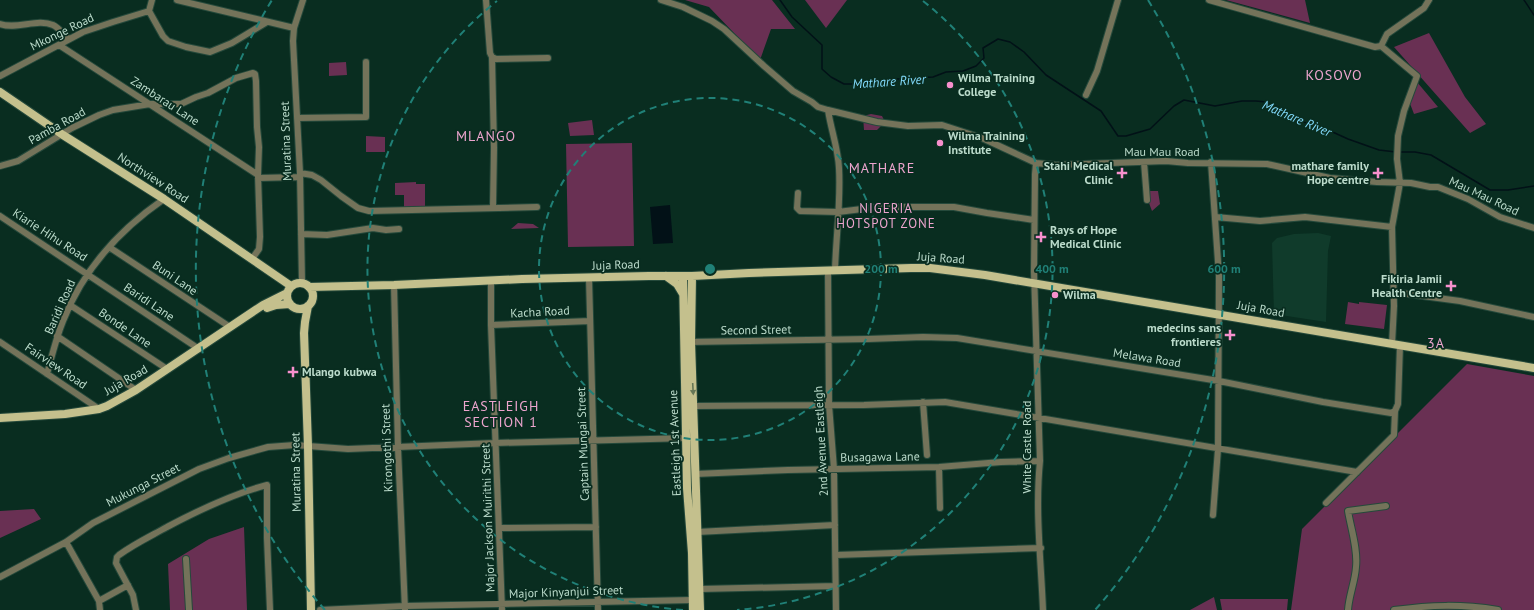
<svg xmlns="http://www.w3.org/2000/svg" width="1534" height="610" font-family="'PT Sans',sans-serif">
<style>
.built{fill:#103b2b}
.green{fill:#693053}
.water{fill:#021117}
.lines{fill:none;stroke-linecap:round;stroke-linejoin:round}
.stream{stroke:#021117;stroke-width:1.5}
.minor-casing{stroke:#25493b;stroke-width:8}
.major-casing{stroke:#25493b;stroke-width:10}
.minor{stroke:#74735a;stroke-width:6}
.major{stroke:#c4c08d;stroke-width:8}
.oneway{fill:#667656}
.ring{fill:none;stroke:#208077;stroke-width:2;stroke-dasharray:7 5}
.poi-dot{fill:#f790cd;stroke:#092d20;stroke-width:1.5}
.labels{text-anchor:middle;stroke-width:3.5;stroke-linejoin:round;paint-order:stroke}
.street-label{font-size:12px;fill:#bbdbcb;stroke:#092d20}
.poi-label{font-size:12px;font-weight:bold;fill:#bbdbcb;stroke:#092d20;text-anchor:start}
.water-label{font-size:13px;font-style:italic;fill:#82dafb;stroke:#092d20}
.neighbourhood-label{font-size:13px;letter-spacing:1px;fill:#eda5ce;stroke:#092d20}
.quarter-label{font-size:14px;letter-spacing:1px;fill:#eda5ce;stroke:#092d20}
.centre{fill:#208077;stroke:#092d20;stroke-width:2}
.ring-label{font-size:12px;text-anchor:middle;font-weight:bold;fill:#208077;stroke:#092d20;stroke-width:3.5;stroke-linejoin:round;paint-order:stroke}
</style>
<rect width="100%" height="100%" fill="#092d20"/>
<path class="built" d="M1318,233l13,3 -3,15 -2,71 -52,-8 -2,-71 5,-5 17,-4z"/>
<path class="green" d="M685,0h87l23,29h-24l-11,31 -51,-53z
M805,0h42l-21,28z
M1226,0h79l5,23z
M1429,33l36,64 21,27 -16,9 -76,-86z
M346,62l1,13 -18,1v-13z
M1417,82l21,25 -24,7 -5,-13z
M871,114l11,2 3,6 -8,8h-13l-1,-14z
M592,120l2,15 -24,1 -2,-13z
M366,136l19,1v15h-19z
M632,143l2,103 -66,1 -2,-103z
M416,182v2h9v24h-21v-13h-9v-12z
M1148,191h10l2,13 -8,7 -3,-8z
M518,223l15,1 6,4 -28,1z
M1348,302l11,2v-2l28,3 -3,24 -39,-5z
M1467,364l67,12v234h-243l11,-81z
M34,509l7,10 -41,19v-27z
M244,527l3,83h-77l-2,-46 41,-25z
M1214,597l3,13h-27z
M1220,599h68l-1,11h-65z"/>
<path class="water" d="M670,205l3,38 -20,1 -3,-37z"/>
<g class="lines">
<path class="stream" d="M780,0l12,17 30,28v24l9,8 13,7h11l43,-5 35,-2 13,-5 17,-1 13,-5 8,-8 -1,-10 15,-9 12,3 14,10 22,23 55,36 17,25h8l24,-7 24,-23 10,-6 31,6 27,-5h14l10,1 14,6 20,13 26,8 22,10 31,11 17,2
M1524,0l10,15
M1400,152h15l16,3 59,35h18l26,-4"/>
<defs>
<path id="minor" d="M177,0l117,28
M486,0l4,53 2,4 2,91 -1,59
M661,0l22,7 29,14 12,8 40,37 29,25 19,11 6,5 10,3 49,12 31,4 34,-1 40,13 54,25 20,2 110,-4 22,2 79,1 63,14 47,4 34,1 19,4h8l30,12 32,18 34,11
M1209,0l166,47 6,-1 36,30 -13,35 -6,25 -1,23 3,24 -8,44 2,79 -2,38
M149,11l14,25 5,5 18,6 24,5 22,-9 35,-21
M0,24c17,6 37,-6 53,1 6,3 11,10 16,14
M59,45l199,130
M1381,46l6,-12 37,-26 5,-8
M492,57l4,2 52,-1
M0,76l83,-44 30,-10 36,-11 3,-11
M1086,95l11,-24 21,-71
M828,110c3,20 10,38 11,58 2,34 -3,68 -4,102
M297,118l69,-1v-55
M1144,162l3,38
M1211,162l8,114 -1,173 -5,66
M1036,163l-1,11 -1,98 6,189c-5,49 1,100 3,149
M0,166l18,-5 54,-33 27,-13 14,-5 37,-6h31l15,-7 12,-4 28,-15 17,-5 2,1 1,7 1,46 2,20 -1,28 2,62 -1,12 -7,10
M300,173l12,2 9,5 20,16 17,12 11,3 168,-4
M258,178l41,-1
M798,193l-1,15 3,3 38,1 40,-5h76l33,6 47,7
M0,216l199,133
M1215,217l45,4 45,-4 87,10
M301,234l26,1 46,-7 13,2 13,-1
M109,247l121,80
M828,271l1,134 5,64 2,141
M589,278l9,332
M491,281v44l11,285
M302,283l-2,-110 -7,-132 1,-13 9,-28
M394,285l4,163 7,162
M1393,292l67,9 74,16
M70,305l97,64
M491,325l99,-4
M57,336l79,54
M0,342l99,67
M687,342l181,-3 55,-2 34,1 262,43 104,21 68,11 4,-2 3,-7 2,-59
M47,374c5,-18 9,-36 16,-53 20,-51 56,-91 101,-122
M923,402l4,53
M694,406l170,-1 81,-3 412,70
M939,467l1,41
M695,474l93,-4 151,-3 62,-5 39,-1
M1326,503l68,-68 1,-24
M499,528l97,-1
M697,532l138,-7
M66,542l33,59 1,9
M836,555l205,-7
M186,559l3,51
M0,577l66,-35 27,-19 106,-54 30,-11 39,-11 27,-2 53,4 147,-6 194,-5
M700,589l136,-3
M99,601l29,-16
M136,610l-3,-15 -17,-32 1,-6 2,-2c15,-11 32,-19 48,-28 32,-17 65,-33 100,-42v53l3,72
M320,610l85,-4 288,-6
M1348,610c1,-15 7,-28 8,-43 2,-18 -5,-38 -8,-56l38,-5
M1394,610c37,-5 67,-6 104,0"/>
<path id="major" d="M0,92l63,43 101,64 127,87
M666,276l11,8 6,10
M683,276l4,212 5,65 1,57
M692,276l-1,66 9,268
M287 296a13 13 0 1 1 26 0a13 13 0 1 1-26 0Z
M309,287l85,-2 128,-6 127,-3h43l57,-3 162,-5h19l55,7 549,93
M308,306l-3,16 -1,11 4,113 3,164
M267,308l9,-3 14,-1
M0,418l65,-4 34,-5 8,-3 29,-16 127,-85 24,-12"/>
</defs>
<use href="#minor" class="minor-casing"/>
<use href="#major" class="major-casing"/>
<use href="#minor" class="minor"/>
<use href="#major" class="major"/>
</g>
<defs><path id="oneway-solid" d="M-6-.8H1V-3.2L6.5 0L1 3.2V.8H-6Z"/></defs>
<use class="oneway" href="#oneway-solid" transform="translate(693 389) rotate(87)"/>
<g class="ring">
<circle cx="710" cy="269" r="171"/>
<path d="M683 610A342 342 0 0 1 497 1M923 1A342 342 0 0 1 737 610"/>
<path d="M325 610A514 514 0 0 1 272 0M1148 0A514 514 0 0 1 1095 610"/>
</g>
<g class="poi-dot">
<circle cx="950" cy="85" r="4"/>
<circle cx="940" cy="143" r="4"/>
<path d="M1120 167h4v4h4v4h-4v4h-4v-4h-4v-4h4z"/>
<path d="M1376 167h4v4h4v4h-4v4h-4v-4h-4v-4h4z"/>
<path d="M1039 231h4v4h4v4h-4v4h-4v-4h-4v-4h4z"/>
<path d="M1449 280h4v4h4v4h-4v4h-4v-4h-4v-4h4z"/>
<circle cx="1055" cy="295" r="4"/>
<path d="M1228 329h4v4h4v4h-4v4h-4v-4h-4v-4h4z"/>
<path d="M291 366h4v4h4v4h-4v4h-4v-4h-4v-4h4z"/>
</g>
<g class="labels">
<g class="street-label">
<text transform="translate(62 32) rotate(-26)" y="4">Mkonge Road</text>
<text transform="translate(165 101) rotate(33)" y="4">Zambarau Lane</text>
<text transform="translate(57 126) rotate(-29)" y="4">Pamba Road</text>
<text transform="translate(286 141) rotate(-92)" y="4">Muratina Street</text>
<text x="1162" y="156">Mau Mau Road</text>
<text transform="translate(153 178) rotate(33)" y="4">Northview Road</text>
<text transform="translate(1484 196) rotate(25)" y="4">Mau Mau Road</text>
<text transform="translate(50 235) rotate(33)" y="4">Kiarie Hihu Road</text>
<text transform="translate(941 258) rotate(4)" y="4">Juja Road</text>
<text transform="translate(616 265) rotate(-2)" y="4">Juja Road</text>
<text transform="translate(175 278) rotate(34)" y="4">Buni Lane</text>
<text transform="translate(149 302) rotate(34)" y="4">Baridi Lane</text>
<text transform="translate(60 307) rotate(-66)" y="4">Baridi Road</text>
<text transform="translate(1261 309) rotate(10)" y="4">Juja Road</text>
<text transform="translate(540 312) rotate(-3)" y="4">Kacha Road</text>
<text transform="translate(125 328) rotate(34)" y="4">Bonde Lane</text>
<text transform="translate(756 330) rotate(-1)" y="4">Second Street</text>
<text transform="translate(1147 358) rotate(9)" y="4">Melawa Road</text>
<text transform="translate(56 366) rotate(34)" y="4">Fairview Road</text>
<text transform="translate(126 380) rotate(-30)" y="4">Juja Road</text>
<text transform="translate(821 441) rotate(-93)" y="4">2nd Avenue Eastleigh</text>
<text transform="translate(675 443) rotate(-92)" y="4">Eastleigh 1st Avenue</text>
<text transform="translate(583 444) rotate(-92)" y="4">Captain Mungai Street</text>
<text transform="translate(1027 447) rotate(-90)" y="4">White Castle Road</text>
<text transform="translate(387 448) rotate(-92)" y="4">Kirongothi Street</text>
<text transform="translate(880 457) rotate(-1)" y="4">Busagawa Lane</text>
<text transform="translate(296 472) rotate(-91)" y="4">Muratina Street</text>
<text transform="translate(143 485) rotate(-27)" y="4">Mukunga Street</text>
<text transform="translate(488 518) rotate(-92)" y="4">Major Jackson Muirithi Street</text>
<text transform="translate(566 592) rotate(-2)" y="4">Major Kinyanjui Street</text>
</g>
<g class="poi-label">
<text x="958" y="82">Wilma Training<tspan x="958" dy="14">College</tspan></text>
<text x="948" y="140">Wilma Training<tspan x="948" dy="14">Institute</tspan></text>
<text x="1113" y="170" text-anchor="end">Stahi Medical<tspan x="1113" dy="14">Clinic</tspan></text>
<text x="1369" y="170" text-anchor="end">mathare family<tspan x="1369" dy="14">Hope centre</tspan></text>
<text x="1050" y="234">Rays of Hope<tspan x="1050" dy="14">Medical Clinic</tspan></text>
<text x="1442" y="283" text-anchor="end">Fikiria Jamii<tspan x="1442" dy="14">Health Centre</tspan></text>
<text x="1063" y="299">Wilma</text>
<text x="1221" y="332" text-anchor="end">medecins sans<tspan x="1221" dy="14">frontieres</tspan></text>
<text x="302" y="376">Mlango kubwa</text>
</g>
<g class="water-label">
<text transform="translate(889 81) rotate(-4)" y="5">Mathare River</text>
<text transform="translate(1297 118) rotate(23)" y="5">Mathare River</text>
</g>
<g class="neighbourhood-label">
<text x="886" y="213">NIGERIA<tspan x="886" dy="15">HOTSPOT ZONE</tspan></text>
</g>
<g class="quarter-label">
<text x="1334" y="80">KOSOVO</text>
<text x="486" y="141">MLANGO</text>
<text x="882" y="173">MATHARE</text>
<text x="1436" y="348">3A</text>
<text x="501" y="411">EASTLEIGH<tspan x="501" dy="16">SECTION 1</tspan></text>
</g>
</g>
<circle cx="710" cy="269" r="6" class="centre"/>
<g class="ring-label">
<text x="881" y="273">200 m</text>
<text x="1052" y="273">400 m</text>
<text x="1224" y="273">600 m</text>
</g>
</svg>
